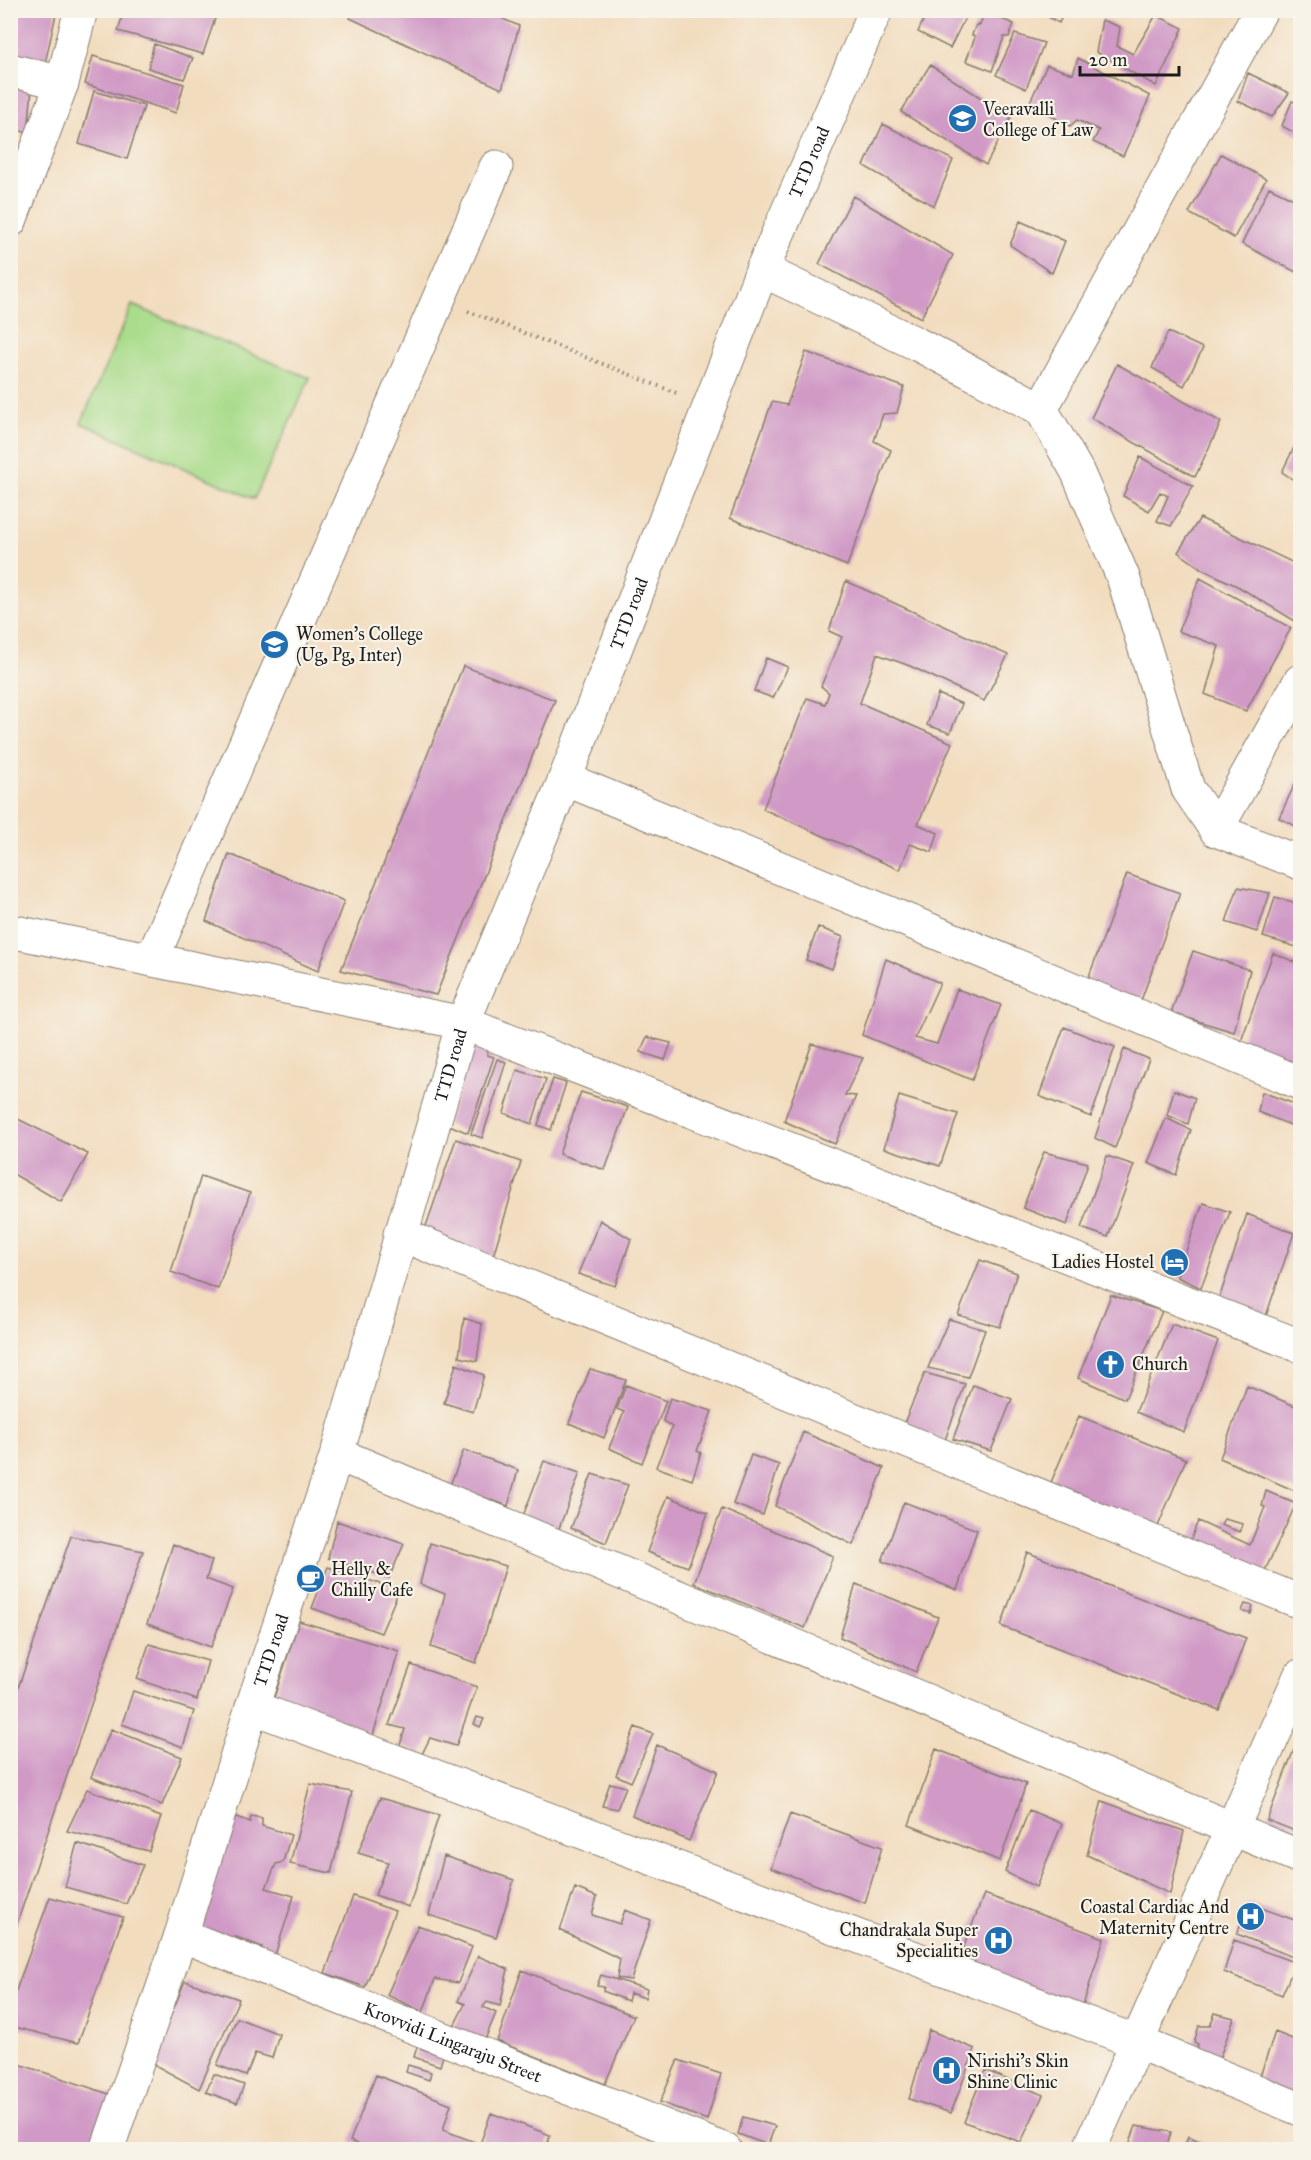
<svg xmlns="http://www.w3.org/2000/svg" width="1311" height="2160" font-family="'IM FELL Great Primer',serif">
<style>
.green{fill:#a9dc8b;stroke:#627c54;stroke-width:1.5}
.building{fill:#d099c6}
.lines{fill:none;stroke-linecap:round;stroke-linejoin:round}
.street-casing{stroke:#877c6d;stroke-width:35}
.secondary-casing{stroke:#877c6d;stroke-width:35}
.path{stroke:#877c6d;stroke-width:4;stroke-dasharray:1.5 4.5;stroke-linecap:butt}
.street{stroke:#fff;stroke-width:33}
.secondary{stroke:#fff;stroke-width:33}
.labels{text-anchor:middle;stroke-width:4.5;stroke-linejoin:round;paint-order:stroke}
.poi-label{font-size:18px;fill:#1c1c1c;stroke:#f7f3e8;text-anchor:start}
.street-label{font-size:18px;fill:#1c1c1c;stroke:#f7f3e8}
</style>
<rect width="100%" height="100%" fill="#f7f3e8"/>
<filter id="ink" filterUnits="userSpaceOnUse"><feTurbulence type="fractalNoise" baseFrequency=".0167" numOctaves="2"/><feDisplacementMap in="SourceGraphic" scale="12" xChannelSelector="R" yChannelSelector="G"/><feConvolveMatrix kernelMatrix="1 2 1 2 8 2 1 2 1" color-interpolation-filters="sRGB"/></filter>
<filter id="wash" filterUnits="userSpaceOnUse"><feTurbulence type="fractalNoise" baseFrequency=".008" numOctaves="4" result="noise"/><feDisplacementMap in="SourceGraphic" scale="24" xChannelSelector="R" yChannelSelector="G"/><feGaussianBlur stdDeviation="1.35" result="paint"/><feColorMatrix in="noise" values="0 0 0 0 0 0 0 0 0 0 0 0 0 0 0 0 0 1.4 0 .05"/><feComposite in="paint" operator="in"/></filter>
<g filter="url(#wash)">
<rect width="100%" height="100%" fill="#f2dcbe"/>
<path class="green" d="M132,305l178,73 -56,121 -173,-76z"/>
<g id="blocks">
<path class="building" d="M10,10h47l-13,58 -34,-6z
M124,10h94l-15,44 -85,-23z
M353,10h130l36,16 -17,63 -152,-71z
M928,10h41l-19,38 -32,-16z
M1036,10h29l-6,13z
M984,12l30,12 -5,13h-5l-12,34 -26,-10 9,-24 -3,-2 4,-10h4z
M1156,15l27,13 -27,58 -60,-34 6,-32 18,7 -3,19 16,8z
M1015,34l29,9 -18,46 -30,-14z
M154,44l39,14 -9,21 -36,-11z
M93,56l91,28 -8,29 -91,-29z
M1078,58l72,38 -27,60 -30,-14 6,-12 -22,-10 -7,6 -41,-22 18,-39 26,9z
M930,65l81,52 -25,48 -85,-53z
M1248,73l41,20 -17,24 -34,-16z
M10,84l22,4 -4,45 -18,-5z
M94,91l50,15 -17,53 -48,-15z
M1292,101l8,3v32l-18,-10z
M883,124l70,36 -19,46 -70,-40z
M1221,154l45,25 -32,59 -45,-25z
M1269,187l31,15v61l-4,9 -54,-28z
M853,196l100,59 -32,63 -102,-54z
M1020,221l45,20 -13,32 -42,-28z
M1168,332l35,16 -19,38 -32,-18z
M806,352l98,35 -7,26 -14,1 -9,27 17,9 -44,116 -117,-48 42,-116 15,3z
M1117,364l104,58 -26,55 -104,-59z
M1300,435v49l-18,-12z
M1140,457l53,29 -22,40 -14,-5 11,-25 -8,-4 -11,19 -26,-15z
M1200,518l100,48v38l-5,17 -56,-34 -37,-18 -24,-17z
M1200,578l91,50 -45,83 -41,-17 14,-48 -41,-15z
M846,581l162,74 -24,46 -74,-35 -33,-12 -17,49 92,40 -34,81 20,9 -6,19 -22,-8 -10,26 -137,-61 44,-111 18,6 4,-11 -8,-7 21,-49 -13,-6z
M766,658l22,9 -15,31 -19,-7z
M463,666l92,34 -119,295 -95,-25z
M938,694l24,10 -12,29 -23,-8z
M1300,773v55l-21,-10z
M229,854l115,47 -26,70 -112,-50z
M1127,874l53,19 -41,113 -54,-19z
M1238,887l32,6 -13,39 -31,-10z
M1275,897l25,7v44l-37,-11z
M818,927l25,10 -11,32 -26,-9z
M1193,951l57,19 -16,62 -63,-19z
M1273,953l27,11v104l-60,-24z
M886,959l54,24 -25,55 22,6 20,-55 44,16 -29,75 -110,-45z
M1064,1027l51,20 -24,70 -52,-21z
M647,1037l24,6 -6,17 -25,-8z
M475,1040l13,3 -1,12 7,2 -26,76 -21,-9z
M812,1044l51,14 -18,37 11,1 -21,48 -51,-23z
M1124,1049l25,10 -34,89 -20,-10z
M497,1059l9,3 -24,76 -11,-4z
M517,1070l29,9 -14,45 -28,-11z
M553,1079l13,4 -15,47 -13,-5z
M1174,1090l21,8 -7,26 -21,-9z
M581,1092l47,15 -23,63 -46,-16z
M1262,1092l38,14v23l-42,-17z
M899,1096l59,18 -18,52 -56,-18z
M10,1115l78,39 -27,48 -51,-30z
M1166,1118l25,12 -15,45 -28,-12z
M456,1139l65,23 -28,94 -69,-24z
M1044,1152l44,11 -21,62 -44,-17z
M1107,1156l27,9 -26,72 -27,-9z
M201,1176l49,17 -32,96 -47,-17z
M1203,1203l27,9 -29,76 -24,-11z
M1247,1214l47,19 -28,83 -47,-17z
M600,1220l31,19 -16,47 -37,-12z
M980,1260l37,13 -17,54 -42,-12z
M1111,1295l51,16 -37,88 -47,-21z
M464,1318l18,6 -5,37 -18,-4z
M949,1319l36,11 -17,47 -40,-9z
M1172,1324l46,17 -34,91 -48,-20z
M456,1364l28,11 -11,37 -29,-9z
M590,1369l36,11 -22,58 -35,-15z
M925,1373l40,11 -20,56 -43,-12z
M626,1385l40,16 -24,62 -33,-15 15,-36 -7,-3z
M973,1385l39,14 -21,52 -38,-12z
M1247,1386l53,22v85l-80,-35z
M670,1398l42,13 -15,40 4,2 -9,27 -36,-13 16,-40 -9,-6z
M1079,1416l107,43 -30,72 -107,-44z
M803,1432l81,36 -31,77 -78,-39z
M464,1450l54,20 -10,36 -58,-21z
M751,1455l28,10 -16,50 -30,-11z
M544,1461l36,12 -22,58 -35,-15z
M592,1474l36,11 -22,58 -35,-15z
M1266,1491l30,13 -34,73 -73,-33 9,-23 52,24 15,-38 -3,-1z
M668,1496l40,17 -20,54 -41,-15z
M904,1502l73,28 -20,60 -75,-29z
M722,1509l111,47 -28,72 -111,-45z
M1224,1519l19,5 -3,8 -19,-7z
M337,1521l67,23 -15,34 -61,-20z
M71,1536l72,15 -132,390 -1,-230z
M430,1543l76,23 -30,97 -45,-16 14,-53 -25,-10z
M173,1544l39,17 -6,18 27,10 -22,58 -64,-23z
M1027,1552l105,43 114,43 -27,72 -218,-84z
M328,1567l71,23 -18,43 -69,-25z
M856,1584l82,33 -22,55 -76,-35z
M1245,1604l8,2 -2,8 -9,-3z
M299,1621l100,30 -26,84 -101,-31z
M149,1644l59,17 -11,39 -60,-21z
M411,1665l66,22 -21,59 -26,-8 -8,16 -22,-9 5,-16 -16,-4z
M133,1691l61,20 -11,36 -61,-23z
M477,1717l7,2 -4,8 -6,-3z
M635,1727l18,7 -22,48 -15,-7z
M111,1729l71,28 -20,48 -71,-28z
M1298,1739l2,1v93l-33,-13z
M657,1745l61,26 -29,70 -57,-26z
M936,1749l90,35 -26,77 -91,-36z
M610,1783l16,4 -9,22 -15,-3z
M310,1784l42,8 -21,81 -41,-9z
M87,1789l74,28 -12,34 -82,-20z
M380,1798l59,17 -30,92 -34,-12 13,-33 -30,-9z
M1102,1801l82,30 -14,63 -83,-39z
M1029,1810l33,14 -26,63 -31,-15z
M790,1814l92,33 -17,56 -94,-35z
M231,1815l19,7 1,-6 11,2v8l29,9 -8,27 -7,2 -10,24 28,8 -20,62 -15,-4 3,-7 -28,-11 -8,5 -30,-18z
M77,1843l66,22 -17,39 -61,-17z
M444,1856l70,24 -18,57 -67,-22z
M575,1888l22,9 -5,18 28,9 5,-14 26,10 -20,60 -14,-2 3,-19 -60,-29z
M984,1894l120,44 -24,77 -125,-45z
M353,1896l42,15 -30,76 -40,-14z
M50,1897l73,20 -45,126 -68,-17v-19z
M1248,1903l52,19v38l-63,-26z
M418,1925l54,22 -14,36 -23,-4 -12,33 -36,-17z
M1234,1940l62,23 -14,32 -58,-23z
M478,1956l30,13 -8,37 -13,-4 -4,5 13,6 -12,29 -31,-14 12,-24 -7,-3z
M522,1970l112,46 -29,68 -108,-43z
M601,1975l46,14 -2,9 -15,-5 -2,8 -25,-10 1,-4 -7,-1z
M185,1981l54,18 -40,90 -48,-26z
M1215,2013l19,5 -17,47 -24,-7 5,-14 -4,-2 5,-16h11z
M237,2018l42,16 -7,24 -17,-5 -9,23 -29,-11z
M929,2030l46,19 -24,64 -42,-14z
M1275,2032l25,10v68l-45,-19z
M417,2047l26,9 -3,10 -26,-9z
M678,2060l43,14 -14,46 -47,-18z
M10,2061l105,35 -19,54h-86z
M408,2065l23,7 -2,8 -23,-8z
M985,2070l58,25 -22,47 -57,-20z
M214,2074l30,11 -7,18 -31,-11z
M376,2075l75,29 -8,26 37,14 11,-31 59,22 -3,11 11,4h-187l-21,-9z
M743,2117l32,9 -7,19 -30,-11z
M1136,2126l35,6 -5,18h-39z
M1188,2136l32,14h-37z"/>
</g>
</g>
<g filter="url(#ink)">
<use href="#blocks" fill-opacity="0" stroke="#877c6d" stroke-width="1.5"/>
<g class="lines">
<defs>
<g id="street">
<path d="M10,70l52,13"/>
<path d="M10,221l52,-138 19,-73"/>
<path d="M1041,409l220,-399"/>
<path d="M565,779l735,304"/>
<path d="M1216,830l84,-149"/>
<path d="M10,931l453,92 837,323"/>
<path d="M152,959l344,-792"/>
<path d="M400,1234l900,368"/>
<path d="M337,1454l963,403"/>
<path d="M252,1707l885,335 163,67"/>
<path id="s1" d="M181,1935l544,215"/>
<path d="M1089,2150l211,-474"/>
</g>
<g id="secondary">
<path d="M762,270l155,74 124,65 36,62 46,106 65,212 28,41 84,33"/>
<path id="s2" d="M107,2150l74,-215 71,-228 85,-253 126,-431 102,-244 197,-509 114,-260"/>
</g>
</defs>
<use href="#street" class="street-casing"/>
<use href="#secondary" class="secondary-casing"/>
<path class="path" d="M468,311l211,83"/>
<use href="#street" class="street"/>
<use href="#secondary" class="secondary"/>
</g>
</g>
<defs>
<symbol id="university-disc" viewBox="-11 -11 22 22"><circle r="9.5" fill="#1f6fb2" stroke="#f7f3e8"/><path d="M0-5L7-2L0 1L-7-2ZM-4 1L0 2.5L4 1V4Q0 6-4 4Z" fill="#fff"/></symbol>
<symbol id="hotel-disc" viewBox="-11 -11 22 22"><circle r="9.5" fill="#1f6fb2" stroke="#f7f3e8"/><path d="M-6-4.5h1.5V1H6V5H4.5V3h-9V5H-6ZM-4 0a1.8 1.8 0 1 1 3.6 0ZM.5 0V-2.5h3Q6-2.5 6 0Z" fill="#fff"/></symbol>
<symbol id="church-disc" viewBox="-11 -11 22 22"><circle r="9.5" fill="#1f6fb2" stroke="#f7f3e8"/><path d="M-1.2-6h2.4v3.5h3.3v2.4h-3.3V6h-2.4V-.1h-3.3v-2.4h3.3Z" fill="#fff"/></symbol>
<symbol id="cafe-disc" viewBox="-11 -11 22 22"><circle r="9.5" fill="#1f6fb2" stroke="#f7f3e8"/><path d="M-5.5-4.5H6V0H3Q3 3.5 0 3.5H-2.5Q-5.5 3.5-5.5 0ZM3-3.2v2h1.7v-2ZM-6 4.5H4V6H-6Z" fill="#fff"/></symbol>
<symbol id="hospital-disc" viewBox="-11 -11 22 22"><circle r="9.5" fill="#1f6fb2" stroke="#f7f3e8"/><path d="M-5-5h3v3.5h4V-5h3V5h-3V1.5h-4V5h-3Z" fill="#fff"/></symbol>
</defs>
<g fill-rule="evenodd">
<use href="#university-disc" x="946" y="102" width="33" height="33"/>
<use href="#university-disc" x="258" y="628" width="33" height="33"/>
<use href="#hotel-disc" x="1158" y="1246" width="33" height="33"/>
<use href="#church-disc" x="1094" y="1348" width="33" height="33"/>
<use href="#cafe-disc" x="294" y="1562" width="33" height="33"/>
<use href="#hospital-disc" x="1234" y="1900" width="33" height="33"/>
<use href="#hospital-disc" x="982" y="1924" width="33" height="33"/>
<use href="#hospital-disc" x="930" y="2054" width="33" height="33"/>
</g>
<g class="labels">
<g class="poi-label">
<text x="983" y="115">Veeravalli<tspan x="983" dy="21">College of Law</tspan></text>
<text x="296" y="640">Women's College<tspan x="296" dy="21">(Ug, Pg, Inter)</tspan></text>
<text x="1154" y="1268" text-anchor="end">Ladies Hostel</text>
<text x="1132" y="1370">Church</text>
<text x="331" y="1575">Helly &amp;<tspan x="331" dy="21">Chilly Cafe</tspan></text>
<text x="1229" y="1913" text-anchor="end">Coastal Cardiac And<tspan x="1229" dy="21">Maternity Centre</tspan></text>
<text x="978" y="1936" text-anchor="end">Chandrakala Super<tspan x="978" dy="21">Specialities</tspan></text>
<text x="967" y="2067">Nirishi's Skin<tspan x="967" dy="21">Shine Clinic</tspan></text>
</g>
<g class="street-label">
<text dy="6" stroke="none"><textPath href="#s2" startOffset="2110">TTD road</textPath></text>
<text dy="6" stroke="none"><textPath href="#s2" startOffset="1624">TTD road</textPath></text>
<text dy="6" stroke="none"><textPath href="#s2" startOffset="1138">TTD road</textPath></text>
<text dy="6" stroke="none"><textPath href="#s2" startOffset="526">TTD road</textPath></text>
<text dy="6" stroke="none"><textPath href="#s1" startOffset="292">Krovvidi Lingaraju Street</textPath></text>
</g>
</g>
<rect width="1311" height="2160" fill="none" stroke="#f7f3e8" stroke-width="36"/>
<path d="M1080 66v9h99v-9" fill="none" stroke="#1c1c1c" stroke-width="3"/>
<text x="1089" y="66" font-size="18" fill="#1c1c1c" stroke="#f7f3e8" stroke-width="4.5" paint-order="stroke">20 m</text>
</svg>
